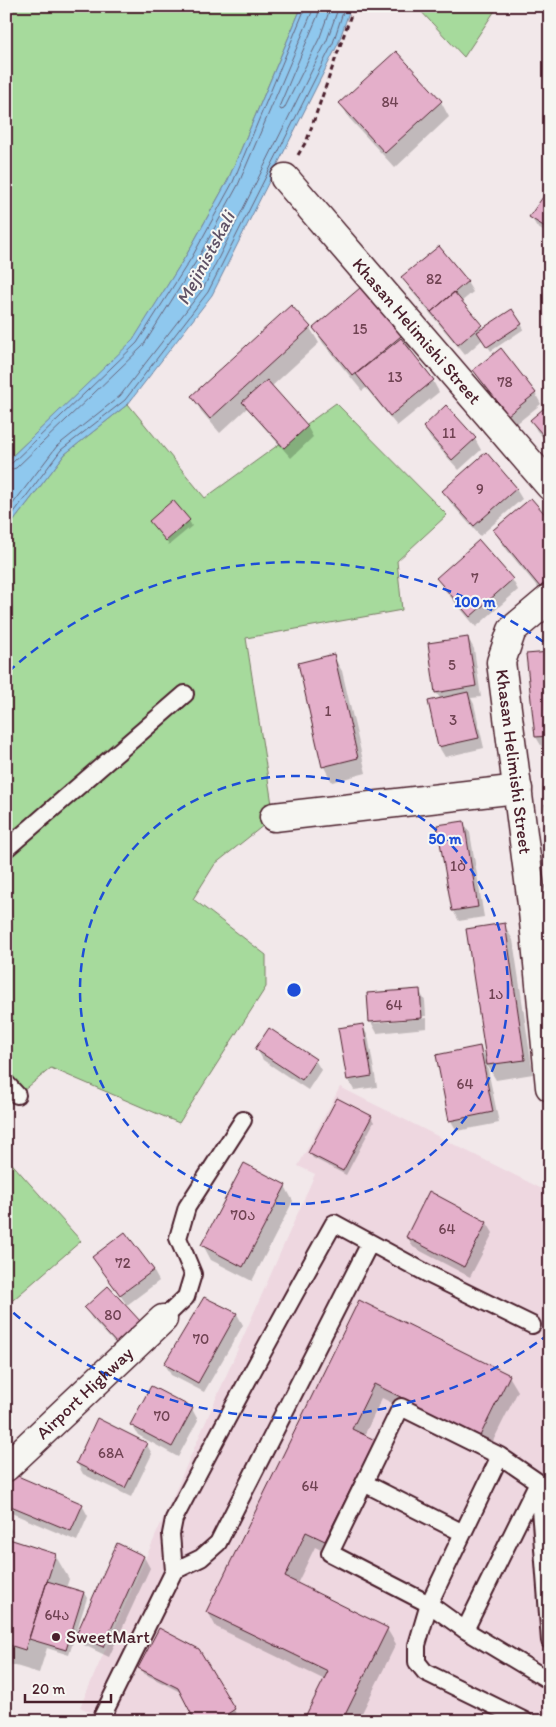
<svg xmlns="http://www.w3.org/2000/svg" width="556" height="1727" font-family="Itim,'Noto Sans Georgian',sans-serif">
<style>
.built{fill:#eed7e0}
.green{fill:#a6da9c;stroke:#787c64}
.water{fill:#8fc8ee;stroke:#7384a0}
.shadow{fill:#0003}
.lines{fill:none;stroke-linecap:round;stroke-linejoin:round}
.shore{stroke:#666379;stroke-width:1}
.building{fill:#e4afca;stroke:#4a1f2b}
.service-casing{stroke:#4a1f2b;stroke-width:20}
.minor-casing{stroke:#4a1f2b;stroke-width:31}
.path{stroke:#4a1f2b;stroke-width:3;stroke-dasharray:5 4;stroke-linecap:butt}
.service{stroke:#f6f6f2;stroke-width:16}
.minor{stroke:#f6f6f2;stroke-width:28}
.ring{fill:none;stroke:#1d4ed8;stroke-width:2.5;stroke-dasharray:9 6}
.poi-dot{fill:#4a1f2b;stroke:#f6f6f2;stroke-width:2}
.labels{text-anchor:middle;stroke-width:4;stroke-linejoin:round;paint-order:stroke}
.number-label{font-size:15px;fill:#704353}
.street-label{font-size:18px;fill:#4a1f2b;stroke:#f6f6f2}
.poi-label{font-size:18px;fill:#4a1f2b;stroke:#f6f6f2;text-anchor:start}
.water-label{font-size:19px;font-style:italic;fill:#5f5266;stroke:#f6f6f2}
.centre{fill:#1d4ed8;stroke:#f6f6f2;stroke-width:2.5}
.ring-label{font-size:15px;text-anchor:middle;font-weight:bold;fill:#1d4ed8;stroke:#f6f6f2;stroke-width:4;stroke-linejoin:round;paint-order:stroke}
</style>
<rect width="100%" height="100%" fill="#f2e8ea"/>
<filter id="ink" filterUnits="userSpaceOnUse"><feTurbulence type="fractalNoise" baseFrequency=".02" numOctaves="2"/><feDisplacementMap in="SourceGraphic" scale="10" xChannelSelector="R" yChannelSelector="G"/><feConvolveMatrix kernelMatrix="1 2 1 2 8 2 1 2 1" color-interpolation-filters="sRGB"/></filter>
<g filter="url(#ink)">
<path class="built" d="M340,1087l210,106v528h-441l-29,-14 235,-533 -17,-8z"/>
<path class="green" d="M6,6h296l-74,174 -41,74 -54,87 -127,121z
M416,6h82l-34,51z
M336,403l111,112 -50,46 5,49 -156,28 28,179 -59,47 -22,35 73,56v32l-87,136 -128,-55 -45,37v-574l59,-77 63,-50 77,94z
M6,1157l75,84 -75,65z"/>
<path class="water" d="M302,6h49l-13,38 -126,251 -84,109 -63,50 -59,77v-69l127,-122 54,-86 41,-74z"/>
<path class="shadow" d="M441,102l8,15 -54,51 -46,-50 -8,-15z
M550,189v47l-13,-9 -6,-10z
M403,277l64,5 6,10 -12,10 22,27 38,-5 3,5 -33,22 -8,-12 -18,16 -56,-67z
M367,284l48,63 -5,4 23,30 6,11 -42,34 -31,-38 -4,3 -39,-48 -9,-15z
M291,307l19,21 9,15 -48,44 36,39 6,11 -22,21 -44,-50 -27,25 -19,-22 -9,-15z
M475,371l60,22 6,11 -26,21 -34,-44z
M550,404v41l-13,-14 -6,-11z
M446,407l29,32 6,11 -22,20 -29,-32 -6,-11z
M516,489l6,10 -42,37 -30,-34 -6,-11z
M189,521l3,5 -23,19 -15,-19z
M550,522v78l-1,1 -46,-56 -9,-15z
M438,578l74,1 6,11 -42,37 -32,-38z
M468,638l6,11 7,48 -10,1 3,6 10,44 -39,9 -6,-10 2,-47 -5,-8z
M550,653v98l-5,1 -9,-15 -9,-81z
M333,656l9,15 24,102 -34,9 -8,-15 -25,-103z
M463,822l7,11 14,84 -25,4 -6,-10z
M504,925l9,15 20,134 -37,6 -9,-15 12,58 -42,8 -6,-10 29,-74 7,13z
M419,990l6,11 1,15 -52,5v2l53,-5v10l-50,5 -6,-11 -3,-28z
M362,1026l6,10 9,51 -23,3 -6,-10z
M257,1049l58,11 6,10 -13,20 -45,-30z
M371,1117l3,5 -28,53 -33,-17 -3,-5z
M285,1186l8,15 -41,80 -41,-21 -8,-15z
M487,1223l6,10 -23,44 -57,-30 -6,-11z
M93,1257l60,13 6,11 -32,24z
M205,1299l32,15 6,11 -39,67 -33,-17 -6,-11z
M359,1302l150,74 9,15 -30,60 -106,-53 -18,38 10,5 8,15 -49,100 -18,-9 -18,37 90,45 9,15 -38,77h-53l20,-41 -109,-53 -8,-15z
M86,1308l61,26 -22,20 -33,-35z
M192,1409l6,11 -20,37 -40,-22 -6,-10z
M146,1443l6,11 -21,43 -48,-23 -6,-11z
M6,1492l76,13 6,11 -11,25 -68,-29 -3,-4z
M6,1521l6,10 -4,9 47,15 14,24 -3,9 18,5 3,5 -18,57 -22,-7 -8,25 -33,-10z
M144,1557l6,11 -41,89 -25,-12 -7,-10z
M198,1650l39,65 -9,6h-32l-14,-28 -39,-20 -3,-5z"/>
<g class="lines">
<path class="shore" d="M320,6l-2,9 -39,92 2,3 3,-1 36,-72 11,-31
M6,465l6,-2 125,-120 55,-86 41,-75 73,-176
M6,471l10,-3 127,-122 54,-86 41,-75 74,-173v-6
M6,513l51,-67 63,-50 83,-107 124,-249 12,-34
M6,523l55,-73 64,-50 83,-108 125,-249 12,-37"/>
</g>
<path class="building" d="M396,51l46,50 -57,52 -46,-50z
M550,187v43l-21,-13z
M439,246l29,35 -37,31 -30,-35z
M367,282l40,49 -54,45 -40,-48z
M454,292l28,33 -24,20 -27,-33z
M291,305l20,22 -101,92 -19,-23z
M512,309l10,15 -35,23 -10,-15z
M401,338l33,42 -44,36 -34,-42z
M501,348l35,45 -28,22 -35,-45z
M267,380l41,46 -24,22 -42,-46z
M550,403v40l-20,-23z
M446,405l30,33 -24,22 -29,-33z
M486,452l31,36 -43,38 -32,-35z
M531,498l19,22v58l-10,9 -47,-57z
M173,500l17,20 -24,21 -17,-20z
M479,540l34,39 -43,38 -34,-39z
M468,637l8,49 -41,7 -7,-50z
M550,652v84l-15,1 -9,-83z
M334,654l24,104 -36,9 -24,-104z
M468,692l11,46 -41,9 -10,-46z
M545,804h5v47z
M464,821l14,86 -26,4 -15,-86z
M505,923l20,137 -38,5 -21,-136z
M420,989l2,29 -53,4 -2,-29z
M363,1024l9,52 -25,4 -9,-52z
M269,1028l47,31 -14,21 -47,-31z
M480,1046l13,66 -44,9 -13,-66z
M337,1098l35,18 -29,55 -35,-18z
M244,1163l42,22 -43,82 -42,-22z
M429,1191l58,31 -23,45 -58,-30z
M125,1232l29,38 -34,25 -28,-38z
M108,1286l33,36 -23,23 -34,-37z
M204,1297l33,16 -39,70 -34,-19z
M359,1300l151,75 -30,61 -106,-52 -22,45 23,11 -50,101 -19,-9 -21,45 103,51 -46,93h-39l25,-50 -122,-59z
M151,1386l42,22 -21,39 -42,-22z
M97,1418l50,25 -22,45 -49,-25z
M13,1474l70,30 -12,27 -65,-27v-15z
M6,1538l50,16 -31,96 -19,-6z
M117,1543l27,13 -41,91 -27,-12z
M47,1581l37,11 -18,58 -37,-11z
M159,1628l40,21 36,60 -18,12h-22l-17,-33 -40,-20z"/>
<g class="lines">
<defs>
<path id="service" d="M6,849l179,-155
M6,1083l11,12
M163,1319l23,-22 7,-23 -15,-36 9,-31 56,-87
M538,1482l12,159
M364,1483l99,50
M174,1571l27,-13 17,-15 152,-300
M465,1630l73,-148 -38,-26
M100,1721l74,-150 -3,-37 3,-15c52,-99 105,-198 160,-296l96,52 102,50
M525,1721l-100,-49 -8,-10v-17l12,-41 71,-148 -99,-49 -71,146 99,51 36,26 85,51"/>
<g id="minor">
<path id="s1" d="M285,178l265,308"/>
<path id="s2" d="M550,598l-38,32 -11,32 32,250 17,175"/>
<path d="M274,817l244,-28"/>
<path id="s3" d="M6,1467l157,-148"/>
</g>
</defs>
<use href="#service" class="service-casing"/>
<use href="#minor" class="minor-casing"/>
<path class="path" d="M298,155l9,-15 47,-134"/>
<use href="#service" class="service"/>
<use href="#minor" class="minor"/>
</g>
</g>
<g class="ring">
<circle cx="294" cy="990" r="214"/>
<path d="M549 1334A428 428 0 0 1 8 1308M8 672A428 428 0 0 1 549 646"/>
</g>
<circle class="poi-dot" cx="56" cy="1637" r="5"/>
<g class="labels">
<g class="number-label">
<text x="390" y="107">84</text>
<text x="434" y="284">82</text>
<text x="360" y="334">15</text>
<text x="395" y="382">13</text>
<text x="505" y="387">78</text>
<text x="449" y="438">11</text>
<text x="480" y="494">9</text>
<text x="475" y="583">7</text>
<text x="452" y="670">5</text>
<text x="328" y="716">1</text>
<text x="453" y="725">3</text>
<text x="458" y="871">1ბ</text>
<text x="496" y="999">1ა</text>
<text x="394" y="1010">64</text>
<text x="465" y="1089">64</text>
<text x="243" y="1220">70ა</text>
<text x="447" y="1234">64</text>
<text x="123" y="1268">72</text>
<text x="113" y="1320">80</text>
<text x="201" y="1344">70</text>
<text x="162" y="1421">70</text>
<text x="111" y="1458">68A</text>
<text x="310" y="1491">64</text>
<text x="57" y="1620">64ა</text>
</g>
<g class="street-label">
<text dy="6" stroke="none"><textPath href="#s1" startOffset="202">Khasan Helimishi Street</textPath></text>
<text dy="6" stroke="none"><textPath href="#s2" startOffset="184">Khasan Helimishi Street</textPath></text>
<text dy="6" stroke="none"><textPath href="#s3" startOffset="108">Airport Highway</textPath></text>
</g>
<g class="poi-label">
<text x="66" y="1643">SweetMart</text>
</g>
<g class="water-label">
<text transform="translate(205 258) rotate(-62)" y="7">Mejinistskali</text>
</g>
</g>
<circle cx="294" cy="990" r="8" class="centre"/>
<g class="ring-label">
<text x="475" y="607">100 m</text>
<text x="445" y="844">50 m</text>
</g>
<rect width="556" height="1727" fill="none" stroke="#f6f6f2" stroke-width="25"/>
<rect x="12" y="12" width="531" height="1702" fill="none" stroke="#4a1f2b" stroke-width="2" filter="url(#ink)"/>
<path d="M25 1694v8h86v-8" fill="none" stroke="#4a1f2b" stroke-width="2.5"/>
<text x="32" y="1694" font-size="15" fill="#4a1f2b" stroke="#f6f6f2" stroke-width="4" paint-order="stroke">20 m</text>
</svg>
